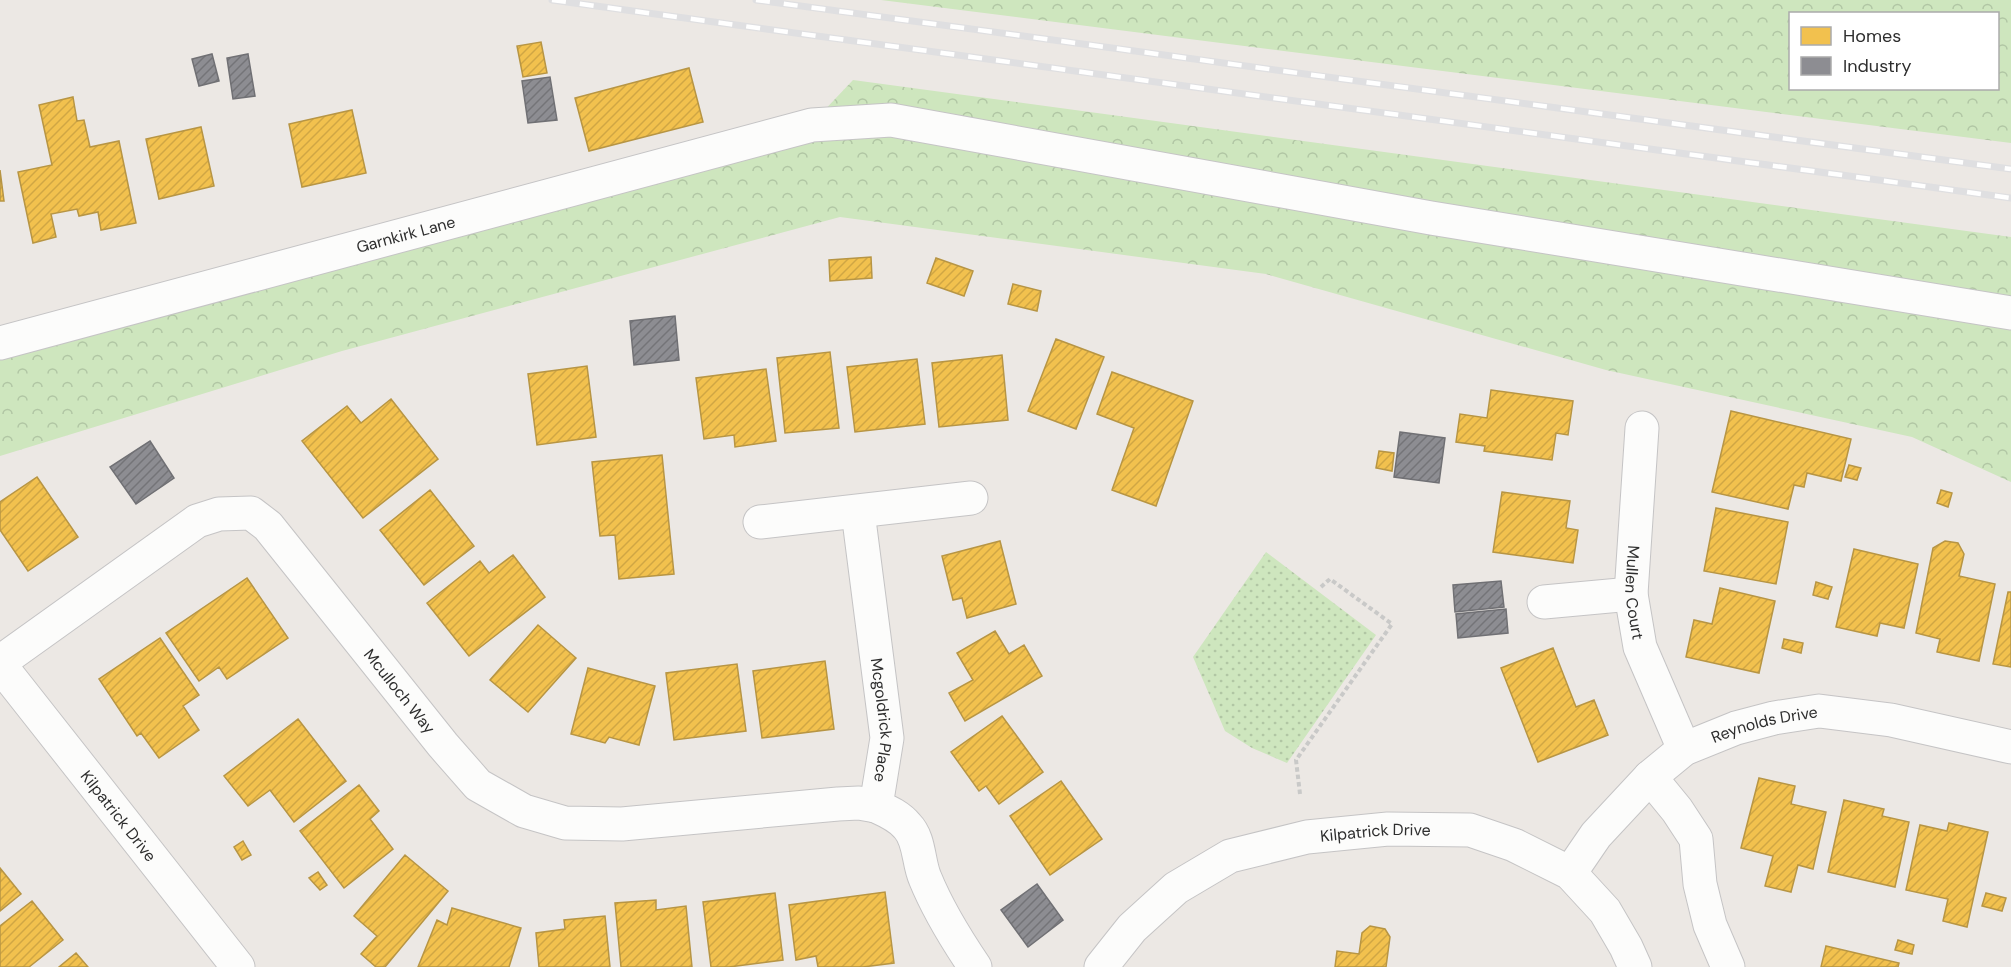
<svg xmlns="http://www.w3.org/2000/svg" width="2011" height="967" font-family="'DM Sans',sans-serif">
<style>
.forest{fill:url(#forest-crowns);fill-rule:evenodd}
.park{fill:url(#park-dots)}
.homes{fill:url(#homes-hatch);stroke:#b79544;stroke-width:1.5}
.industry{fill:url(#industry-hatch);stroke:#707074;stroke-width:1.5}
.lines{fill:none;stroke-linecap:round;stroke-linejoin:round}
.minor-casing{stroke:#c5c4c5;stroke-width:35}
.path{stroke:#c9c9c8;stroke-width:4;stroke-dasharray:4.5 3;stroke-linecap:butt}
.minor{stroke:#fcfcfb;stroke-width:33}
.rail-casing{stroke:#dfdfe1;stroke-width:7}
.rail{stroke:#fff;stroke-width:4.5;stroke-dasharray:14;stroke-linecap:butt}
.labels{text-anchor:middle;stroke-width:6;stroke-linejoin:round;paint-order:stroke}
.street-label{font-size:16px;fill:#2e2e2e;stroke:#fff}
</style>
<defs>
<pattern id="forest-crowns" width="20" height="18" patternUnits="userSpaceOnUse" patternTransform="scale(1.5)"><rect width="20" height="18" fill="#cee6be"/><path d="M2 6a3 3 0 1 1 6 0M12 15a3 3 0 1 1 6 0" fill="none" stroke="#b1c6a4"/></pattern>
<pattern id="park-dots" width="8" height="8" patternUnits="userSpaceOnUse" patternTransform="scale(1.5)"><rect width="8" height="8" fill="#cee6be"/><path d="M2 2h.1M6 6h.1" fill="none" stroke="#b1c6a4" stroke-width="1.8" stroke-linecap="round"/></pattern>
<pattern id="homes-hatch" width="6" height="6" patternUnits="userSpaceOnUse" patternTransform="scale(1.5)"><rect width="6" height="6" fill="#f2c14e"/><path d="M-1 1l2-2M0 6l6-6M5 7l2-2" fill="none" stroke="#d0a644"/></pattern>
<pattern id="industry-hatch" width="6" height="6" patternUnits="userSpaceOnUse" patternTransform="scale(1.5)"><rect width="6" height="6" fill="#8d8d92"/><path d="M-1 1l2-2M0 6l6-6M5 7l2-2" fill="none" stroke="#747478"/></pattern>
</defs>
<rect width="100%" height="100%" fill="#ece8e4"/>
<path class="forest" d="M881,0h1130v143zM1790,14h208v74h-208z
M853,80l1158,157v245l-99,-45 -306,-67 -340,-96 -426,-57 -498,134 -342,105v-97l817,-241z"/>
<path class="park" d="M1266,552l110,83 -89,128 -35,-15 -27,-17 -32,-74z"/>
<path class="homes" d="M541,42l6,31 -24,4 -6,-31z
M689,68l14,54 -114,29 -14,-53z
M73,97l4,24 7,-1 6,27 29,-6 17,82 -35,7 -3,-18 -19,4 -2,-7 -26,5 5,23 -23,6 -15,-71 34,-7 -13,-60z
M352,110l14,63 -64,14 -13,-63z
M201,127l13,59 -55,13 -13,-60z
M0,170l4,31h-4z
M871,257l1,21 -42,3 -1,-21z
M936,258l37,13 -9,25 -37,-13z
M1013,284l28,7 -4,20 -29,-7z
M1056,339l48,18 -28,72 -48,-18z
M830,352l9,76 -54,5 -8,-75z
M1002,355l6,65 -69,7 -7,-64z
M917,359l8,65 -70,8 -8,-65z
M587,366l9,71 -59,8 -9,-71z
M766,369l10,72 -41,6 -1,-12 -30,4 -8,-61z
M1112,372l81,29 -37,105 -44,-16 22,-62 -37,-14z
M1491,390l82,11 -5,34 -12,-2 -4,27 -68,-9 1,-5 -29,-4 4,-28 27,4z
M391,399l47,60 -75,59 -61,-77 45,-35 14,17z
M1731,411l120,28 -10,42 -34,-8 -3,14 -10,-2 -6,24 -76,-17z
M1379,451l15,2 -2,18 -16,-3z
M662,455l12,119 -55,5 -4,-44 -15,1 -8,-74z
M1849,465l12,3 -4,12 -12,-3z
M37,477l41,60 -50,34 -28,-41v-28z
M430,490l44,56 -50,39 -44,-55z
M1941,490l11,3 -4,14 -11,-4z
M1502,492l68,9 -4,27 12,2 -5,33 -80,-11z
M1716,508l72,14 -12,62 -72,-13z
M1000,541l16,63 -49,14 -5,-20 -9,2 -11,-44z
M1945,541l13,2 6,11 -5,22 36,8 -16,77 -42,-9 3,-13 -24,-6 17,-85z
M1854,549l64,15 -14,64 -24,-5 -3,13 -41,-9z
M513,555l32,42 -76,59 -42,-53 53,-42 9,12z
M247,578l41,60 -61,41 -8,-12 -20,14 -33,-48z
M1816,582l16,5 -4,12 -15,-4z
M1720,588l55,13 -16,72 -73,-16 8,-37 18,4z
M2008,592h3v75l-18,-3z
M538,625l38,33 -48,54 -38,-32z
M995,631l14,23 15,-9 18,31 -77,45 -16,-28 24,-13 -16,-27z
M160,638l39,57 -16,11 16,24 -40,28 -18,-25 -4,3 -38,-57z
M1784,639l19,4 -2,10 -19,-5z
M1553,648l23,59 18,-7 14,35 -70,27 -37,-94z
M825,661l9,68 -72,9 -9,-67z
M737,664l9,67 -72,9 -8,-67z
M588,668l67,18 -16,59 -30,-8 -4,6 -34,-9z
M1002,716l41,56 -44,32 -13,-18 -7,5 -28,-39z
M298,719l48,62 -52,41 -24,-32 -22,16 -24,-30z
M1759,778l36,8 -4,18 35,8 -13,57 -15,-4 -7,27 -26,-6 8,-30 -32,-8z
M1061,781l41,58 -52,36 -40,-59z
M359,785l20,26 -9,8 23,30 -49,39 -44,-57z
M1844,800l40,9 -2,7 27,6 -14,65 -67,-15z
M1949,823l39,9 -21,95 -24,-6 5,-22 -42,-9 14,-65 27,6z
M243,841l8,14 -9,5 -8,-13z
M405,855l43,36 -63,76h-9l-15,-13 16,-18 -23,-20z
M0,868l21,26 -21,17z
M318,872l9,13 -7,5 -11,-12z
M885,892l9,71 -31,4h-45l-2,-11 -20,4 -7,-55z
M775,893l8,67 -54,7h-18l-8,-65z
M1986,893l20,5 -4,13 -20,-5z
M656,900v10l30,-4 6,61h-71l-6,-64z
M32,901l31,39 -34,27h-29v-41z
M452,908l69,20 -12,39h-91l19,-47 10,5z
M605,916l5,51h-71l-3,-34 29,-4 -1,-9z
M1370,926l15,3 5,8 -4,30h-51l2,-16 22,3 3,-21z
M1898,940l16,5 -2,9 -17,-4z
M1826,946l73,17 -1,4h-77z
M76,953l12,14h-29z"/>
<path class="industry" d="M212,54l7,27 -20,5 -7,-27z
M248,54l7,42 -22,3 -6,-41z
M550,77l7,43 -29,3 -6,-42z
M675,316l4,44 -45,5 -4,-44z
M1400,432l45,6 -6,45 -45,-6z
M150,441l24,37 -38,26 -26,-37z
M1501,581l3,26 -49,5 -2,-27z
M1506,609l2,24 -50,5 -2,-24z
M1037,884l26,36 -35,27 -27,-37z"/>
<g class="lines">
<defs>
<g id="minor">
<path id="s1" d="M0,343l812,-218 79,-5 540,98 580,95"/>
<path id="s2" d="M1642,428l-11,166 9,53 44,102"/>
<path id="s3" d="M858,512l29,226 -11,68c11,5 23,10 31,20 13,13 11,36 18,52 13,32 31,61 50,89"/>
<path d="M760,522l211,-24"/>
<path d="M1544,602l87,-8"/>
<path id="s4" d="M0,662l197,-141 22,-7 32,-1 17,13 175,219 35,40 46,26 41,12 57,1 216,-20 21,-1 17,3"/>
<path id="s5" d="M0,665l238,302"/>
<path d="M1650,777l27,33 19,29 4,45 10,41 18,42"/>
<path id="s6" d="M1570,873l26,-38 54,-58 34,-28 52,-21 38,-10 45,-7 72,9 120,27"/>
<path id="s7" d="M1101,967l31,-39 44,-40 54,-32 77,-19 81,-8 82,1 44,15 56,28 35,38 21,36 9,20"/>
</g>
</defs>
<use href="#minor" class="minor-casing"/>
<path class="path" d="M1300,794l-4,-34 96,-136 -62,-45 -9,8"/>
<use href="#minor" class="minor"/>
<defs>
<path id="rail" d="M552,0l1459,198
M756,0l1255,169"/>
</defs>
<use href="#rail" class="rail-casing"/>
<use href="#rail" class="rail"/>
</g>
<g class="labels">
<g class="street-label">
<text dy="6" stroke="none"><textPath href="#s1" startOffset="420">Garnkirk Lane</textPath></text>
<text dy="6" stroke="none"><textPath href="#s2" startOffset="165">Mullen Court</textPath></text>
<text dy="6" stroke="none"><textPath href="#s4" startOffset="530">Mculloch Way</textPath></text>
<text dy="6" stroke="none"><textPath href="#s3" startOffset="210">Mcgoldrick Place</textPath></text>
<text dy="6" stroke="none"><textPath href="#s6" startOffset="254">Reynolds Drive</textPath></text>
<text dy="6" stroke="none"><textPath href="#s5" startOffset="192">Kilpatrick Drive</textPath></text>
<text dy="6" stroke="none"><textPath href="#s7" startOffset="320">Kilpatrick Drive</textPath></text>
</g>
</g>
<rect x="1789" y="12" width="210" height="78" fill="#ffffff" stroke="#ababab" stroke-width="1.5"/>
<rect x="1801" y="27" width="30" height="18" fill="#f2c14e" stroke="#ababab" stroke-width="1.5"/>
<text x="1843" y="42" font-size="18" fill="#2e2e2e">Homes</text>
<rect x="1801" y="57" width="30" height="18" fill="#8d8d92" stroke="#ababab" stroke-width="1.5"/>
<text x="1843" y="72" font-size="18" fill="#2e2e2e">Industry</text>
</svg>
